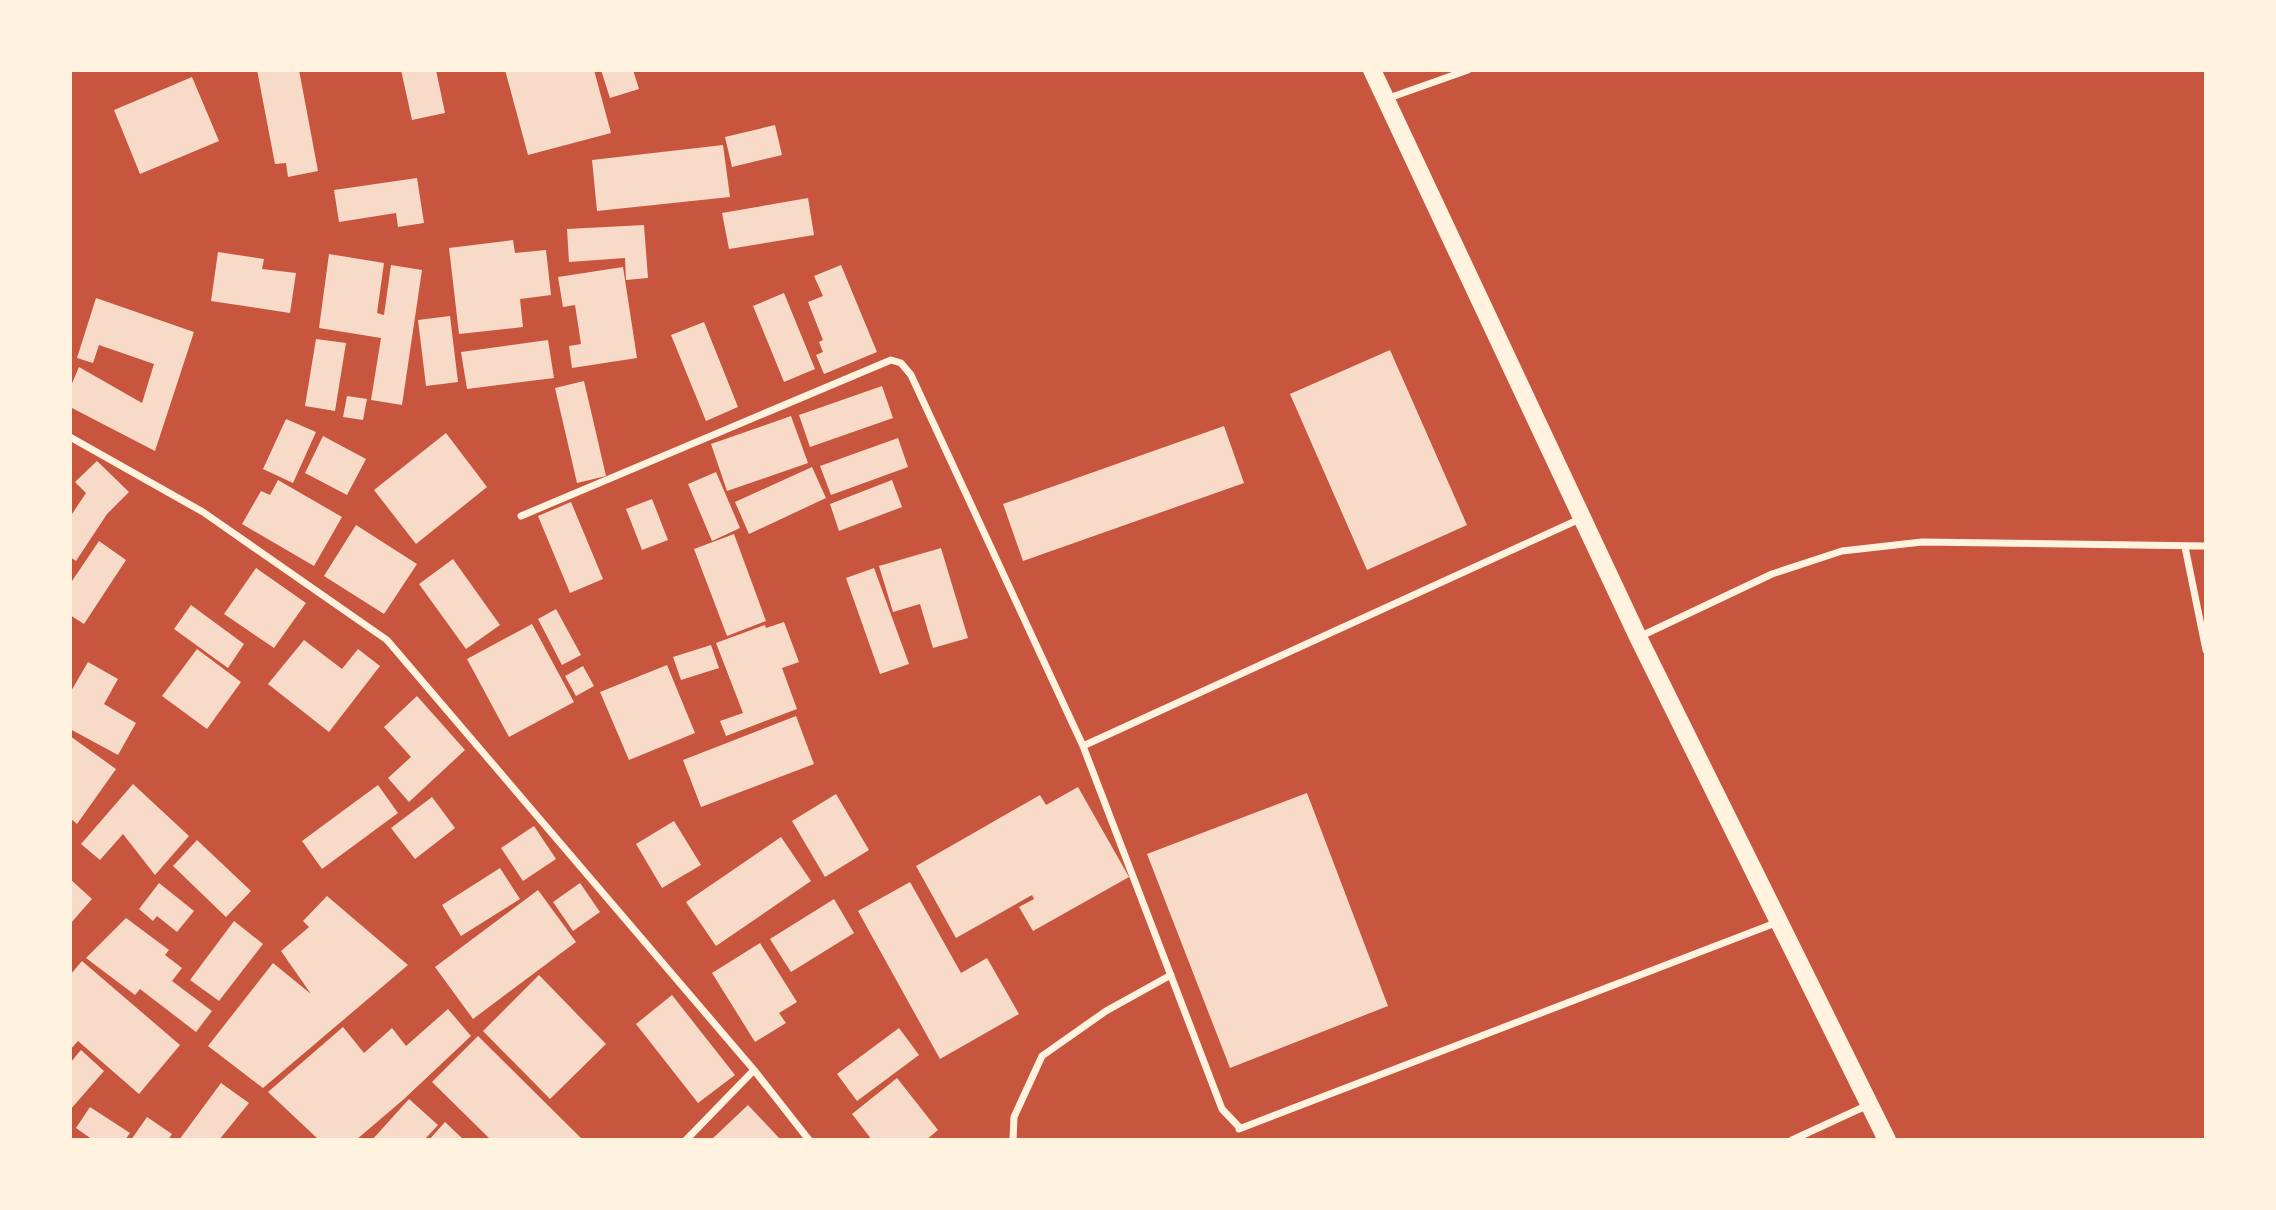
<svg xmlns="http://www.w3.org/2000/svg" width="2276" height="1210" font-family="'Nunito Sans',sans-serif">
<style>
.building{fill:#f7dbc8}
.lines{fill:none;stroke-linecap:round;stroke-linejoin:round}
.minor{stroke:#fff3e0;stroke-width:7}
.primary{stroke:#fff3e0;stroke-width:18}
</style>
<rect width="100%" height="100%" fill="#c8553d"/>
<path class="building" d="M257,70h42l19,101 -30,6 -2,-14 -11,1z
M401,70h35l9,43 -33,7z
M505,70h89l17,63 -83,22z
M601,70h32l6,19 -29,9z
M192,77l27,64 -79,33 -26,-64z
M775,125l7,30 -50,12 -7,-30z
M723,145l7,52 -133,14 -5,-51z
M417,178l7,45 -26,4 -2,-14 -57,9 -5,-32z
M808,198l6,37 -85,14 -7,-36z
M644,225l4,53 -22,2 -1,-22 -56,4 -2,-33z
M513,240l2,13 31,-3 5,45 -31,4 3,28 -64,7 -10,-86z
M218,252l46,7 -2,10 34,4 -6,40 -79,-12z
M329,254l55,9 -7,50 7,2 7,-50 31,5 -20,135 -31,-5 10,-62 -62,-10z
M841,265l36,87 -53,22 -8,-19 7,-3 -4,-10 4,-2 -15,-38 15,-6 -9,-20z
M623,267l14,91 -65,10 -3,-22 12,-2 -6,-39 -12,2 -5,-30z
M784,293l31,76 -31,13 -31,-76z
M96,298l98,34 -39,119 -85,-44v-19l9,-21 63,36 12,-39 -55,-19 -6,18 -16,-5z
M450,316l8,66 -32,4 -8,-66z
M704,322l34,85 -32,14 -35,-86z
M316,339l30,4 -11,68 -30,-5z
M548,340l6,38 -87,11 -6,-37z
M1390,350l77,175 -100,45 -77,-176z
M584,381l22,95 -29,7 -22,-95z
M882,386l11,32 -83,29 -11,-32z
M347,396l20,3 -4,21 -20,-3z
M791,416l17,47 -81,28 -16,-47z
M286,419l30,13 -23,51 -30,-14z
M1224,426l20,57 -221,78 -20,-57z
M446,433l41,54 -71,57 -42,-54z
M323,436l43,23 -19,36 -42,-22z
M898,438l10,29 -77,28 -11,-29z
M97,461l32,31 -22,22 -31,47 -6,-4v-40l16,-24 -11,-11z
M812,467l14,31 -77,36 -14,-32z
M716,472l24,56 -28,13 -24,-57z
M278,480l64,37 -28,49 -72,-42 19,-33 9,4z
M892,480l10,27 -63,24 -9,-27z
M652,499l16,41 -26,10 -16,-41z
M571,502l32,77 -33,14 -32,-77z
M356,525l61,39 -33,50 -60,-38z
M734,534l32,87 -39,15 -33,-87z
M99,541l27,19 -42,64 -14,-9v-31z
M941,548l27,90 -35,10 -13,-44 -27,8 -14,-46z
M453,559l47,66 -34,24 -47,-65z
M256,568l50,35 -32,45 -50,-34z
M874,568l35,96 -29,10 -34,-96z
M191,605l53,39 -16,24 -54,-39z
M556,609l25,46 -19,10 -24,-46z
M784,622l15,40 -17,6 15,41 -71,27 -6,-15 23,-8 -27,-70 49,-18 1,3z
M532,624l42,78 -65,35 -42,-78z
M304,640l38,29 16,-20 22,17 -51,66 -61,-48z
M711,645l8,23 -38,12 -8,-23z
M197,649l44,33 -34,47 -45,-33z
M88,662l30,17 -14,25 32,19 -18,32 -48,-26v-36z
M667,665l28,68 -66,27 -29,-68z
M583,666l11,20 -18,10 -11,-20z
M417,696l48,54 -56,52 -21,-24 23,-21 -27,-30z
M796,716l18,48 -113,43 -18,-47z
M70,736l46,33 -39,55 -7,-6z
M133,784l56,52 -34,39 -32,-41 -23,26 -19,-16z
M378,785l20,28 -76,56 -20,-28z
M1078,787l51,90 -96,54 -14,-24 15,-8 -2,-4 -76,43 -40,-72 124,-71 6,10z
M1307,793l81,213 -158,62 -83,-214z
M836,794l33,56 -44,27 -33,-56z
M432,797l23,31 -40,31 -24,-31z
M674,821l27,44 -39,23 -26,-44z
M534,826l22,33 -33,22 -22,-33z
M781,837l30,44 -95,65 -30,-44z
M197,840l54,51 -25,26 -53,-51z
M500,868l20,31 -59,37 -19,-31z
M70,879l22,20 -22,25z
M910,882l51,91 26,-15 32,56 -79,45 -82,-148z
M159,883l35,28 -17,21 -20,-16 -4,5 -14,-12z
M580,883l20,29 -27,19 -20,-29z
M538,890l38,52 -103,77 -38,-52z
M327,896l81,69 -145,123 -55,-42 65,-83 38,31 -30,-43 28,-24 -6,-6z
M834,899l20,34 -63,39 -21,-33z
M126,918l43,32 -4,5 17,13 -10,13 40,30 -16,21 -56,-43 -5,6 -49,-37z
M234,921l29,23 -44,57 -29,-21z
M760,943l37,59 -18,11 7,10 -31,19 -43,-69z
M82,961l98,84 -41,49 -61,-53 -8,9v-75z
M539,975l67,69 -56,55 -67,-68z
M672,995l63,80 -37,28 -62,-79z
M448,1009l23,27 -67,63 -48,41h-37l-51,-48 75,-65 21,26 28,-25 14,18z
M899,1028l20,27 -62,46 -20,-27z
M478,1036l105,104h-92l-59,-58z
M81,1050l23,21 -34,39v-47z
M897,1078l41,52 -12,10h-54l-20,-26z
M221,1083l28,20 -30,37h-40z
M409,1099l29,26 -14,15h-52z
M748,1105l33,35h-70z
M90,1107l40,26 -5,7h-32l-17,-12z
M147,1117l25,17 -4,6h-37z
M445,1122l19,18h-35z"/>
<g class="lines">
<path class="minor" d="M1386,99l82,-29
M70,437l133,75 184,128 367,430 55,70
M521,516l370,-156 10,3 10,12 172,371 139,363 17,18v2l539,-207
M2185,547l21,103
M1639,637l133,-63 70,-23 80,-9 284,4
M1083,746l499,-228
M686,1140l68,-70
M1013,1140l1,-23 28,-61 64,-45 65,-36
M1792,1140l76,-35"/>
<path class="primary" d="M1372,70l266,567 249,503"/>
</g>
<rect width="2276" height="1210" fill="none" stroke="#fff3e0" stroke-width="144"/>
</svg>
